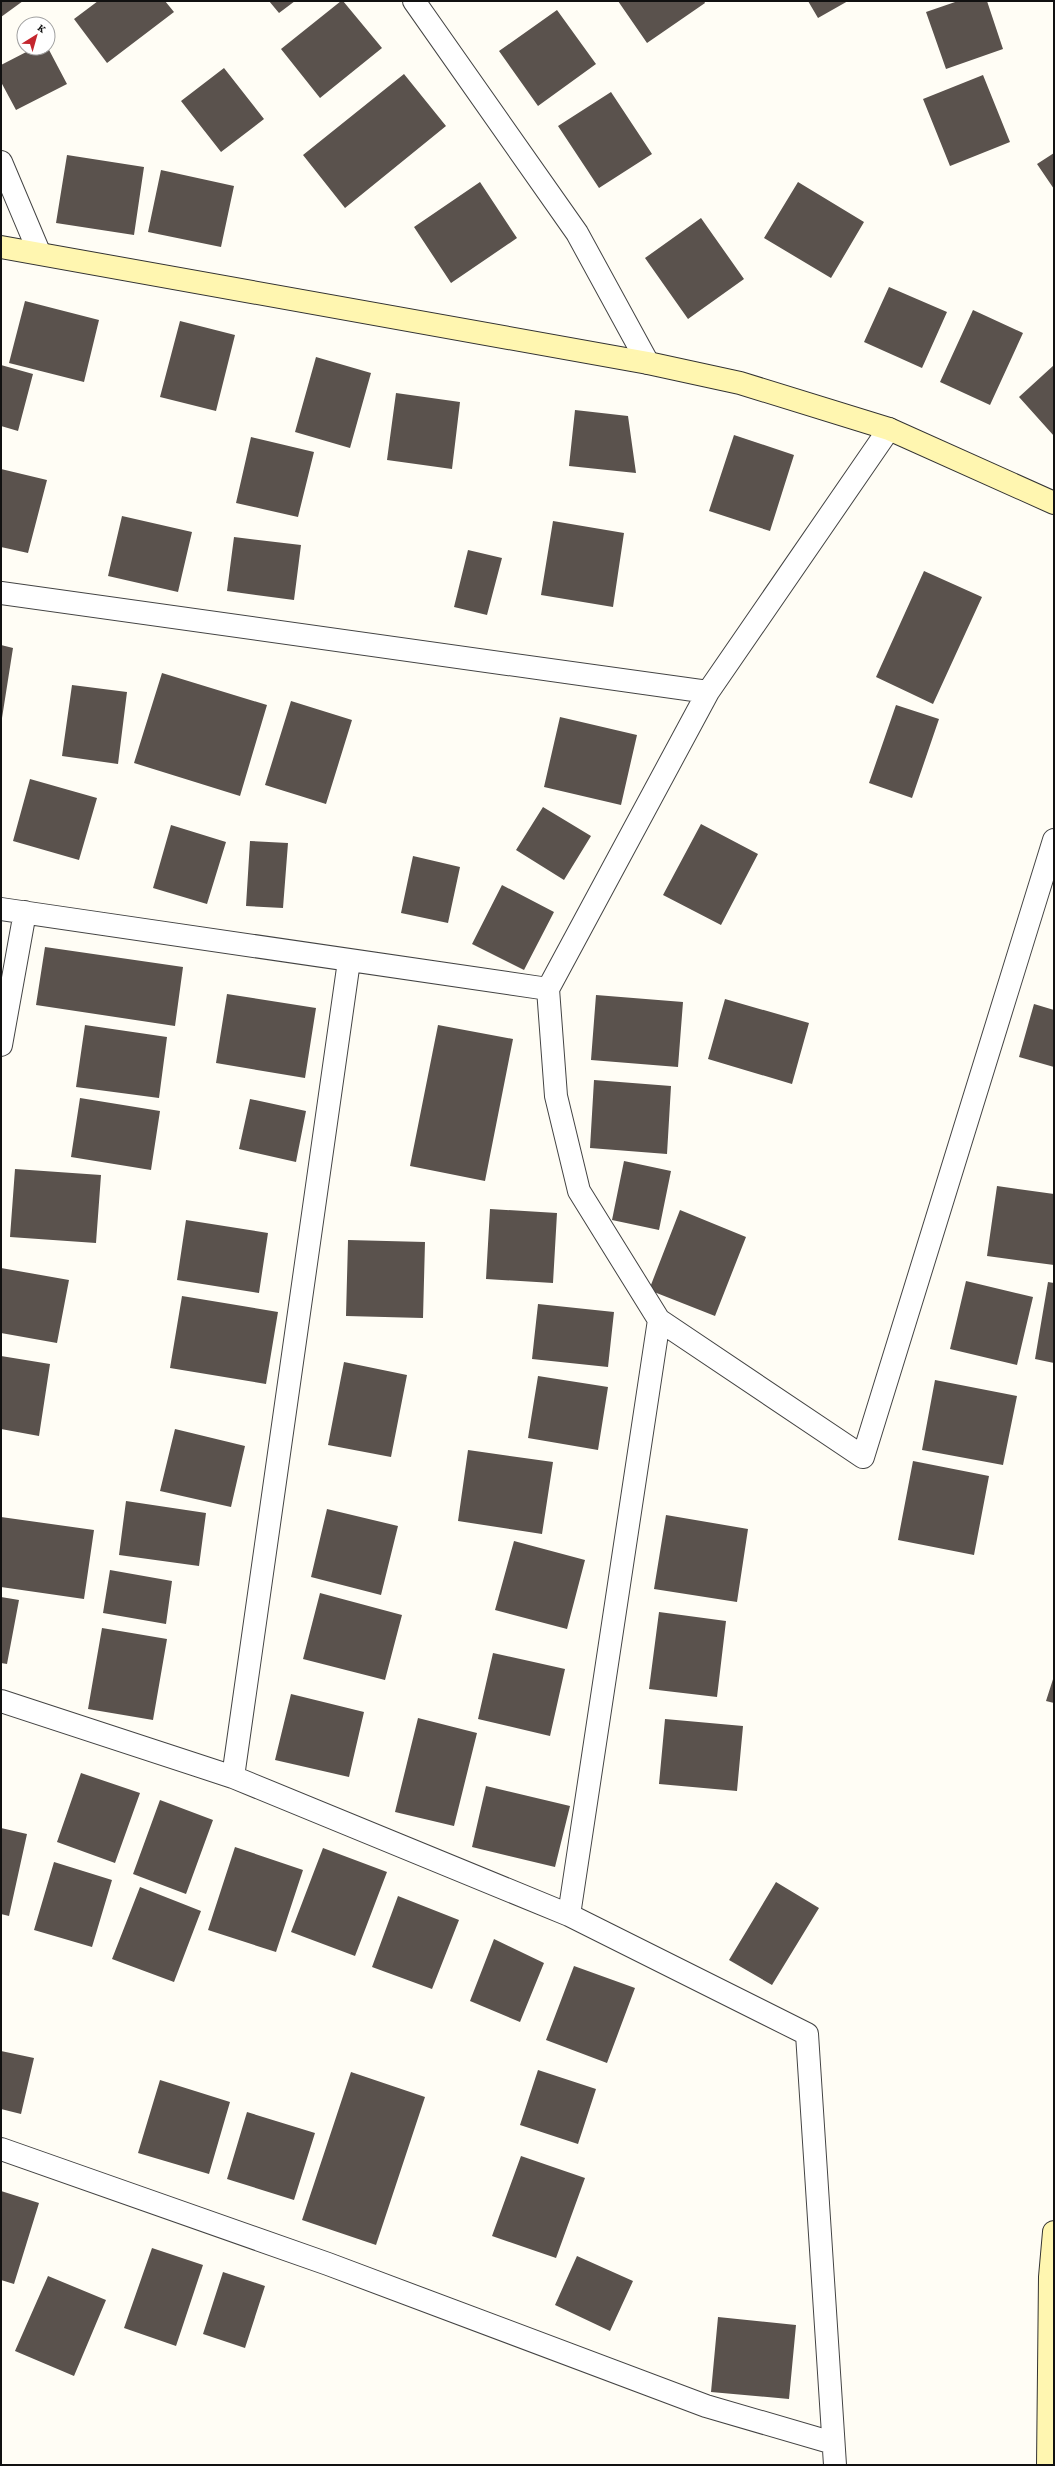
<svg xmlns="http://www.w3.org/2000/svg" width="1055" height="2466" font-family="'Crimson Pro',serif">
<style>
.building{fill:#5a524d}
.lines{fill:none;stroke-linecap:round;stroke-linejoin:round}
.street-casing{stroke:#444;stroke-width:24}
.secondary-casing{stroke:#333;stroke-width:24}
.street{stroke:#fff;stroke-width:22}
.secondary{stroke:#fff6b0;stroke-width:22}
</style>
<rect width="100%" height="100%" fill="#fffdf5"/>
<path class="building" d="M1,1h22l-22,16z
M98,1h67l9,11 -67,51 -33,-44z
M269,1h26l-16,12z
M341,1h2l39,47 -62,50 -39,-49z
M618,1h86l1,2 -58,40z
M808,1h40l-30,17z
M958,1h29l16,48 -57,20 -20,-57z
M557,10l39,54 -58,42 -39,-55z
M34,48h14l19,36 -51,26 -15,-28v-17z
M224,68l40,51 -43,33 -40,-51z
M404,74l42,52 -101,82 -42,-53z
M983,75l27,67 -60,24 -27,-67z
M611,92l41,62 -53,34 -41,-62z
M1054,153v36l-17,-25z
M67,155l77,12 -10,68 -78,-12z
M161,170l73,16 -13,61 -73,-15z
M480,182l37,56 -66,45 -37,-56z
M798,182l66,40 -33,56 -67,-40z
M701,218l43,61 -56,40 -43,-61z
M889,287l58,25 -25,56 -58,-26z
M25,301l74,19 -15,62 -75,-19z
M973,310l50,23 -33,72 -50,-23z
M180,321l55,14 -19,76 -56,-14z
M316,357l55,16 -21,75 -55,-16z
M1,365l32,9 -15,57 -17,-5z
M1054,365v71l-35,-39z
M396,393l64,9 -8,67 -65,-9z
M575,410l53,6 8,57 -67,-7z
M734,435l60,20 -24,76 -61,-20z
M251,437l63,15 -16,65 -62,-14z
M1,469l46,11 -19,73 -27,-6z
M122,516l70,16 -14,60 -70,-16z
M553,521l71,12 -11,74 -72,-12z
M234,537l67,8 -7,55 -67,-9z
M468,550l34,8 -15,57 -33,-8z
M924,571l58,26 -49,107 -57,-27z
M1,645l12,3 -11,70h-1z
M162,673l105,32 -27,91 -106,-33z
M72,685l55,7 -9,72 -56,-8z
M291,701l61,19 -26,84 -61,-19z
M896,705l43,14 -27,79 -43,-15z
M560,717l77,18 -16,70 -77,-18z
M30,779l67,19 -18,62 -66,-19z
M543,807l48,29 -27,44 -48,-30z
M701,824l57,30 -37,71 -58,-30z
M171,825l55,17 -19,62 -54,-16z
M250,841l38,2 -5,65 -37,-2z
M413,856l47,11 -12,56 -47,-10z
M502,885l52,27 -30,58 -52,-26z
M45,947l138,20 -8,59 -139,-21z
M227,994l89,14 -11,70 -89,-15z
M596,995l87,7 -5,65 -87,-7z
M725,999l84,24 -17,61 -84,-25z
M1034,1004l20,6v57l-35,-10z
M85,1025l82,12 -8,61 -83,-11z
M438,1025l75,14 -28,142 -75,-15z
M594,1080l77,6 -4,68 -77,-6z
M80,1098l80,13 -9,59 -80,-13z
M250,1099l56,12 -10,51 -57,-13z
M624,1161l47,10 -12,59 -47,-10z
M15,1169l86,6 -5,68 -86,-6z
M997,1186l57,8v71l-67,-9z
M490,1209l67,4 -4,70 -67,-4z
M680,1210l66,27 -31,79 -66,-26z
M186,1220l82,13 -9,60 -82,-13z
M348,1240l77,2 -2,76 -77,-2z
M1,1268l68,12 -12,63 -56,-10z
M966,1281l67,16 -16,68 -67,-16z
M1048,1282l6,1v80l-19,-4z
M182,1296l96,16 -12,72 -96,-16z
M538,1304l76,8 -6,55 -76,-8z
M1,1356l49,8 -11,72 -38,-7z
M344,1362l63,13 -16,82 -63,-12z
M538,1376l70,11 -10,63 -70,-12z
M935,1380l82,16 -14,69 -81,-15z
M175,1429l70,17 -14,61 -71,-16z
M468,1450l85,12 -11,72 -84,-13z
M913,1461l76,15 -15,79 -76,-15z
M126,1501l80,12 -7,53 -80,-11z
M327,1509l71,17 -17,69 -70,-18z
M666,1515l82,14 -11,73 -83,-13z
M1,1517l93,13 -10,69 -83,-12z
M514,1541l71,19 -18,69 -72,-19z
M110,1570l62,11 -6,43 -63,-11z
M320,1593l82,22 -17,65 -82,-21z
M1,1597l18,3 -12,64 -6,-1z
M659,1612l67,9 -9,76 -68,-8z
M102,1628l65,11 -14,81 -65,-11z
M493,1653l72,16 -15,67 -72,-17z
M1054,1676v27l-8,-2z
M291,1694l73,18 -15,65 -74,-17z
M418,1718l59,15 -23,93 -59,-14z
M665,1719l78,7 -6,65 -78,-7z
M81,1773l59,20 -25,70 -58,-21z
M486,1786l84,20 -15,61 -83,-20z
M160,1800l53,20 -27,74 -53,-20z
M1,1828l26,6 -18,82 -8,-2z
M235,1847l68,23 -27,82 -68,-22z
M323,1848l64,24 -32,84 -64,-24z
M54,1862l58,18 -20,67 -58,-17z
M776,1882l43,26 -47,77 -43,-25z
M140,1887l61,24 -27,71 -62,-23z
M398,1896l61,24 -27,69 -60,-22z
M494,1939l50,24 -24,59 -50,-21z
M574,1966l61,22 -28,75 -61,-23z
M1,2051l33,7 -13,56 -20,-5z
M538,2070l58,19 -18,55 -58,-19z
M351,2072l74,25 -49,148 -74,-25z
M160,2080l70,22 -21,72 -71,-21z
M247,2112l68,21 -21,67 -67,-21z
M521,2156l64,22 -29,80 -64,-22z
M1,2191l38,12 -25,81 -13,-4z
M152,2248l51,17 -27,81 -52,-18z
M577,2256l56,25 -23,50 -55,-26z
M223,2272l42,14 -20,62 -42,-14z
M48,2276l58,24 -32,76 -59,-25z
M718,2317l78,8 -7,74 -78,-7z"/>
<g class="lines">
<defs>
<path id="street" d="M414,1l163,232 71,130
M1,162l38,90
M889,429l-181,263 -160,297 8,107 23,95 80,129 204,137 191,-617
M1,593l707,99
M1,909l547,80
M1,1045l24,-133
M1,1701l232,76 336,138 238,119 28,431
M233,1777l116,-816
M569,1915l90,-595
M1,2149l327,115 378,142 127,37"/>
<path id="secondary" d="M1,247l647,116 92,20 149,46 165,74
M1048,2465l2,-188 4,-45"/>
</defs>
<use href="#street" class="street-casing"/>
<use href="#secondary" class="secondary-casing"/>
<use href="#street" class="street"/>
<use href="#secondary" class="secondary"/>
</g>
<rect width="1055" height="2466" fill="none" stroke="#111111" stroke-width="4"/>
<g transform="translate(36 36) rotate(37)"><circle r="19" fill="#ffffff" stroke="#a0a0a0"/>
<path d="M0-3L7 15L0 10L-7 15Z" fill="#c4262e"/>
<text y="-6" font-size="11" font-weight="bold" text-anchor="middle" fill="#111111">K</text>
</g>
</svg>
